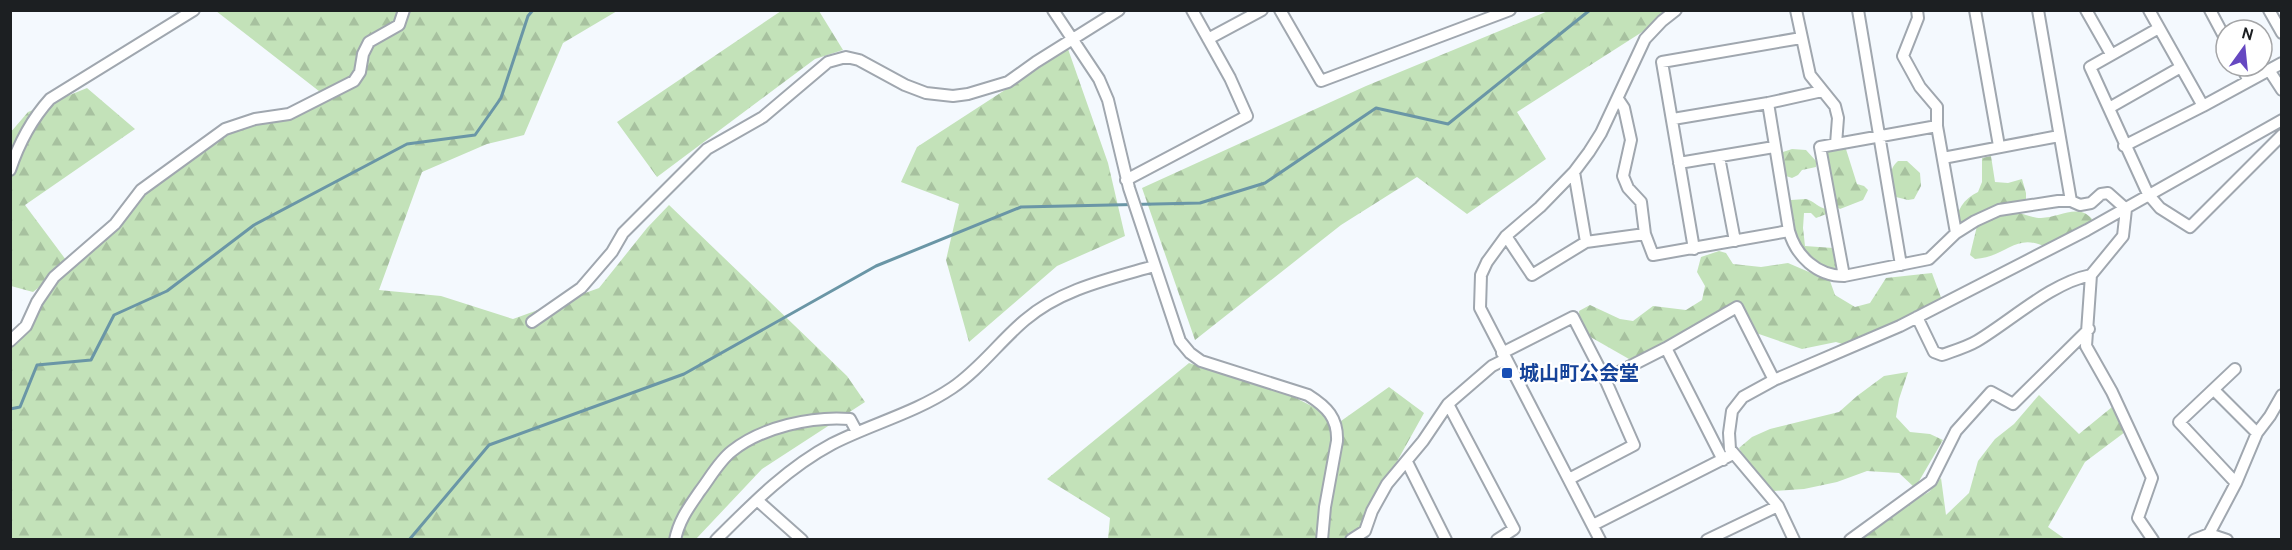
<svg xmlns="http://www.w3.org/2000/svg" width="2292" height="550" font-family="Cabin,'Noto Sans JP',sans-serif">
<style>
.forest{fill:url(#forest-firs)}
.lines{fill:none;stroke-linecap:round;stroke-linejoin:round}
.stream{stroke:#6a96a6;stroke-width:3}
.minor-casing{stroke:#a0a7af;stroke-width:14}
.minor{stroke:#fff;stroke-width:10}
.transit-dot{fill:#1a4fb4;stroke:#fff;stroke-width:2}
.labels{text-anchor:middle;stroke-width:4.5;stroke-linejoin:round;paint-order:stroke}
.transit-label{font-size:20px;font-weight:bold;fill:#164399;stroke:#fff;text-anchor:start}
</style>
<defs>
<pattern id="forest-firs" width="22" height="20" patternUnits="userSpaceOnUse" patternTransform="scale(1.5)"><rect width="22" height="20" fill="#c3e2b9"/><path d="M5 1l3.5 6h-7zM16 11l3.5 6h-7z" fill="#a7c19f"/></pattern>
</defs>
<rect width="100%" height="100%" fill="#f4f9fe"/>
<path class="forest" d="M216,11h401l-54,32 -39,92 -37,9 -65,28 -43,118 62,6 72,23 86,-31 48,-60 22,-23 178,171 18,26 -103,67 -66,70h-685v-199l53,-72 -31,24 -22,-6 -1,-153 18,-21 59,-24 48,41 -110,76 44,59 76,-75 80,-60 99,-34z
M781,11h38l24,39 -28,9 -158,118 -40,-55z
M1548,11h127l-158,101 29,47 -79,55 -50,-37 -76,48 -146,115 -53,-152 224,-102z
M1068,49l40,114 17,73 -68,30 -88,76 -23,-82 13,-56 -58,-22 16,-35z
M1845,146l12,38 7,2 4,4 -5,10 -23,9 -8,-5 -9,-55z
M1792,149l14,1 10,11v6l-14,3 -4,5 -6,3 -9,-3 -4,-16 4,-7z
M1991,156l4,26 13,1 14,-4 4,14v12l-14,6c9,2 20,7 29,7 18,0 37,-15 51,1l-5,11 -38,19c-33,-19 -41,8 -74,10l-5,-4 7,-29 -21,3c-1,-17 7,-30 22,-37l4,-10v-24z
M1898,161h9l13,12 1,13 -7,13 -6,1 -16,-4c-1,-13 -5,-26 6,-35z
M1806,199c8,2 13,9 20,10l3,4 -13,5 -5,-5h-7l-1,15 2,18 28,2 4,10 -2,14c-45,-14 -39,-25 -48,-67l4,-5z
M1719,251l7,2 7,11 28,3 27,-4 42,18 5,14 20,12 15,-4 16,-25 46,-5 11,30 -91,44 -16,-5 -34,7 -46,-16 -17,-30 -58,36 -52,20 -49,-28 -1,-20 11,-6 30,14 13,2 20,-15 33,4 16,-10 3,-14 -8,-14 4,-15z
M1189,363l103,33 49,25 48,-34 35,26 -64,115 -17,11h-235l2,-21 -63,-39z
M1908,372l-9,27 -3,18 14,15 20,2 13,6 -28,48 -16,-15 -32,-2 -30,11 -33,7 -30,2 -22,-21 -13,-22 13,-11 18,-8 69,-17 18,-16 27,-20z
M2039,395l40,39 38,-31 12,26 -44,33 -37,65 17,12 -206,1 37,-30 33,-18 12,-14 5,37 23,-22 9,-32 17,-22 19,-15z"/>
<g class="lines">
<path class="stream" d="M10,409l10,-2 17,-42 54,-5 23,-45 53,-24 87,-66 153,-81 68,-9 26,-37 27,-82 5,-6
M409,540l80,-95 195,-71 192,-108 145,-59 179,-4 65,-20 111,-75 72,16 142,-114"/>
<defs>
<path id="minor" d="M1053,10l46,69 9,21 21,88 51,153 10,12 11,8 107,34c19,12 30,23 29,46l-12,66 -3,33
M1280,10l41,71 189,-71
M1796,10l14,65 25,31 3,12 -2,26
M1858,10l43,255
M1917,10l1,8 -15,38 17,31 17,20v19l19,107
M1975,10l24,136
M2038,10l33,191
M2086,10l25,44
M2149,10l54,96
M2210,10l16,30
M2269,10l13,23
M2159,28l-69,39 58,127 12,14 30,19 92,-92
M1208,39l54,-29
M2241,66l8,15
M2269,70l13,20
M1618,99l6,9 7,32 -8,36 5,12 13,14 4,32 8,21 136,-24c7,25 28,45 55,45l85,-17 27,-26 19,-12 24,-11 59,-9h13l9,4 11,-2 10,-9 7,-1 18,16 -3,27 -32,39 -5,71 26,46 40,86 -14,40 15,22
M1768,103l21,128
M2109,108l72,-41
M1673,119l95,-16 54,-12
M2124,146l79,-40 79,-43
M1719,157l16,84
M1943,158l116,-22
M1679,163l95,-16
M10,170c9,-27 21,-50 40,-71l144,-89
M1574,172l12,70
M1126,180l121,-64 -17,-38 -38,-68
M1506,236l26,39 54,-33 59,-8
M1694,249l-32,-187 139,-24
M1844,276l-24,-129 117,-21
M1917,317l17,35 8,3c11,-4 25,-8 35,-14 35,-21 74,-58 114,-66
M532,322l49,-34 31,-36 11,-19 84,-84 56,-32 65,-55 18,-5 13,3 46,25 21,8 27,3 15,-2 40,-12 28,-20 83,-52
M10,341l16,-15 11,-24 17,-25 61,-53 26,-34 84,-61 30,-10 34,-5 65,-33 6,-9 3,-18 6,-12 30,-17 5,-15
M1666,348l57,112
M1502,353l71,-36 32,62 29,66 -65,34
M2235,369l-56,53 57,61
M1605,379l61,-31 71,-41 37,73
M2214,390l43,43
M1448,404l66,125 -17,11
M1407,462l39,78
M757,500l45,40
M1593,525l140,-71
M2209,534l27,-51 21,-50 13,-17 12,-21
M675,540c4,-20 14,-33 25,-49 10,-13 19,-30 32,-40 30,-24 80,-35 118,-32l7,13
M716,540c36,-36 71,-72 116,-96 39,-20 83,-31 120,-56 28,-19 47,-46 73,-68 36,-31 84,-41 129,-54
M1351,540l14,-9 7,-20 15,-27 36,-43 25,-37 44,-38 14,-7
M1600,540l-120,-232 1,-33 6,-13 19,-26 34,-29 34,-35 15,-20 12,-19 44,-94 17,-18 14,-11
M1707,540l71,-34
M1794,540l-16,-34 -48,-57 -1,-16 3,-22 11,-14 31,-17 126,-54 187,-96 195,-110
M1850,540l81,-59 25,-50 35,-39 22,12 76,-75
M2194,540l15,-6 18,6"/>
</defs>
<use href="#minor" class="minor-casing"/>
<use href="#minor" class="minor"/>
</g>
<rect class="transit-dot" x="1501" y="367" width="12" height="12" rx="3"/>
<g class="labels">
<g class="transit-label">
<text x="1519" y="380">城山町公会堂</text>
</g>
</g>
<rect width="2292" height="550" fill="none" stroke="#1c1f22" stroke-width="24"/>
<g transform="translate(2244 48) rotate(15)"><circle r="28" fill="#ffffff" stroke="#a4a5a7" stroke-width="1.5"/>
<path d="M0-4.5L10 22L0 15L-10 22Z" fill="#6648c1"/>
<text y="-9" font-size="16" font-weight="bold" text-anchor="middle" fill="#1c1f22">N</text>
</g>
</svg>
